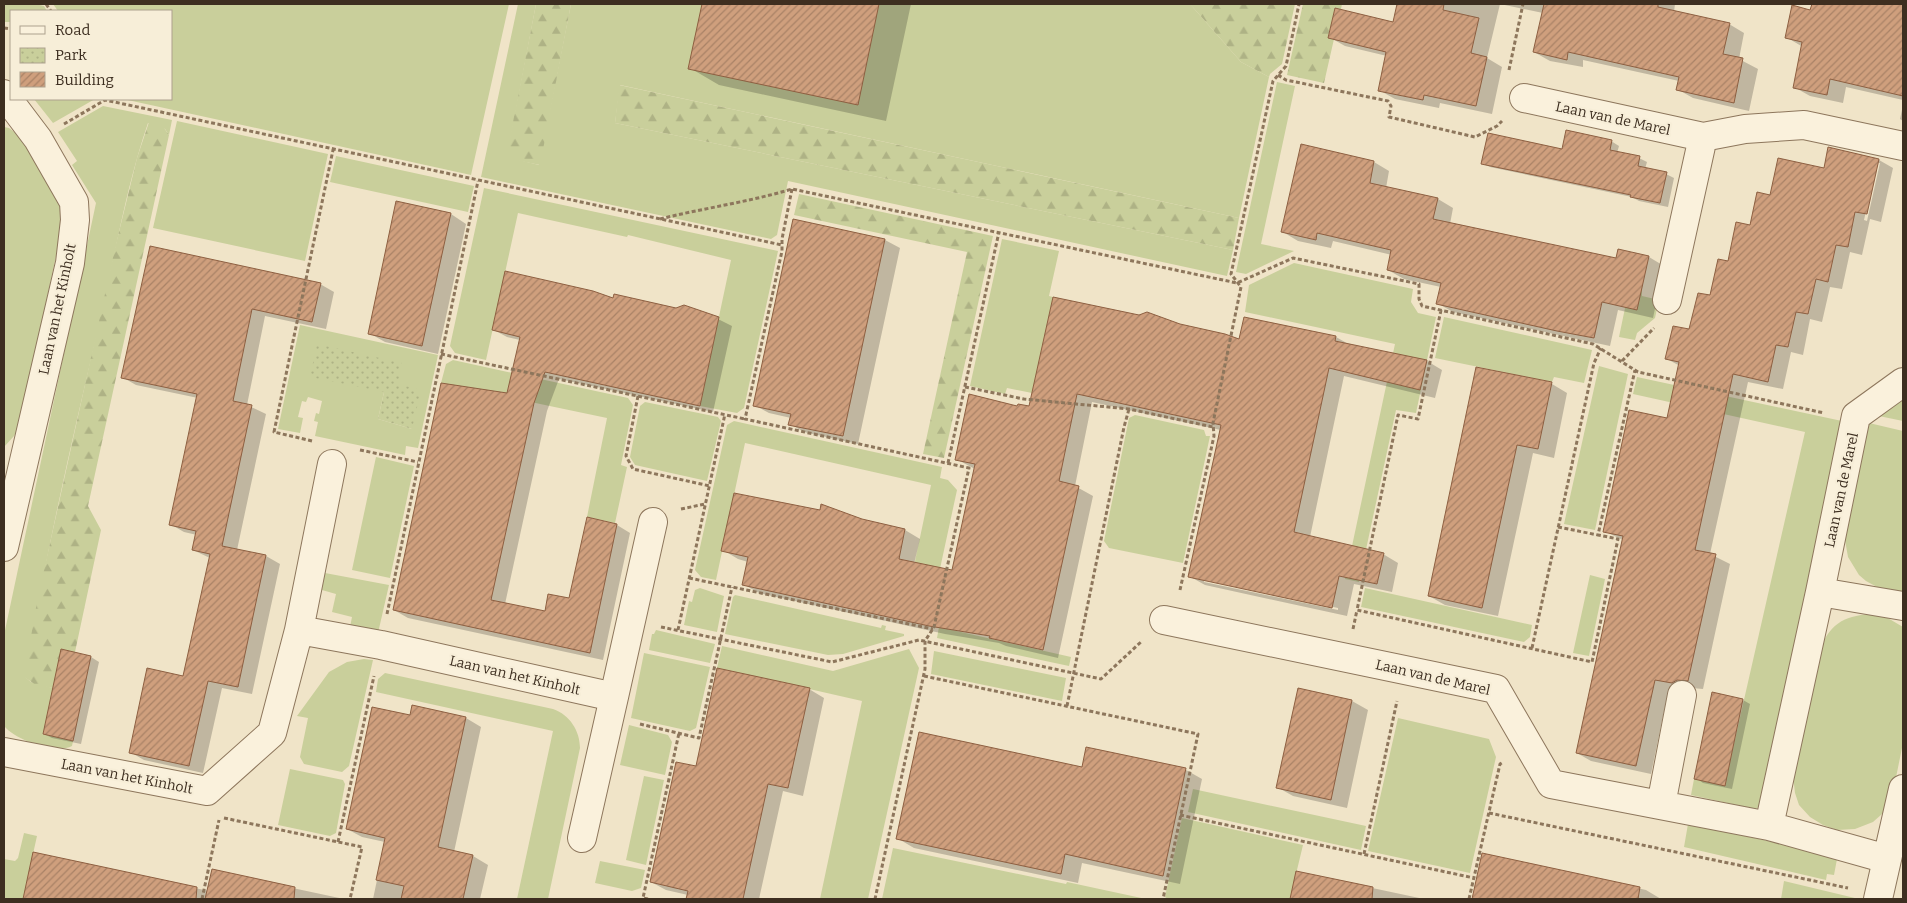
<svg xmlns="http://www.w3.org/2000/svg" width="1907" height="903" font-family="Bitter,serif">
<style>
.grass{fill:#c9cf9b;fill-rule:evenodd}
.forest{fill:url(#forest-firs)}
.park{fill:url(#park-dots)}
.shadow{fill:#0003;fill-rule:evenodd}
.building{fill:url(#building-hatch);stroke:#8d5f41}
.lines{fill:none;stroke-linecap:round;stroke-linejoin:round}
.minor-casing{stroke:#8d765c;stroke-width:30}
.path{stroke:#8d765c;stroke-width:3;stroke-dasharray:4 2.5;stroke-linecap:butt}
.minor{stroke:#faf1dc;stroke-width:28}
.labels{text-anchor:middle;stroke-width:4.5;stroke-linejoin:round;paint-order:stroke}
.street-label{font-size:14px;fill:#3d2e20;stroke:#f7eed8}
</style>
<defs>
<pattern id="forest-firs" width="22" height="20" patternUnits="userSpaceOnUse" patternTransform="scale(1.25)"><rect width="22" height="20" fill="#c9cf9b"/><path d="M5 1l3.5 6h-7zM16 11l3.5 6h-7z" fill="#aeb285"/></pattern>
<pattern id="park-dots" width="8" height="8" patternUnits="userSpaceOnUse" patternTransform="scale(1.25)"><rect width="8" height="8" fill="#c9cf9b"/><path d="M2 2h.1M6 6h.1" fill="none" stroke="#aeb285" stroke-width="1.8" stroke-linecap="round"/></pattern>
<pattern id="building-hatch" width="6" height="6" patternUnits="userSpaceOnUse" patternTransform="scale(1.25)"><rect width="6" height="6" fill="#cf9f7d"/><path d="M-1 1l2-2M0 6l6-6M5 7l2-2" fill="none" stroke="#a98266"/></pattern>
</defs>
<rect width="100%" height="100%" fill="#f0e4c8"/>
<path class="grass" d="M4,4h31l9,2 3,5h-36v11h-7z
M53,4h456l-38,171 -348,-76h48v-88h-113z
M518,4h18l-29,153 32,8 32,-161h619l51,58 28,15 -30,141 -619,-133 -5,38 618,127 -6,26 -439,-95 -11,54 -6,4 -290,-62z
M1277,82l18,4 -34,158 33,7 -48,23 -10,-2z
M34,99h61l-42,24z
M103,106l69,14 -3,15 -4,-6 -17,-6c-22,64 -33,132 -48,198 -28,118 -55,236 -75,356l6,5 22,6 -10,46 30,7 -1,5c-17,9 -56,-6 -68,-20v-91l92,-432 -24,-38 5,-4 -19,-29z
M177,121l151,33 -23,107 -152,-33z
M4,127l5,1 12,9 36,57 5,16 -1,23 -42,194 -5,9 -10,11z
M336,156l138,30 -6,26 -138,-30z
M484,188l294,63 -34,157 -7,5 -37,-7 31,-146 -103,-25 -1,2 -109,-24 -32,147 -31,-7 -5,-7z
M1002,239l57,12 -10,45 4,1 -21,96 -25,-5 -2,6 -35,-8z
M1294,263l119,26 -2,13 7,11 18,4 -20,96 -20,-3 -37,172 -14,-3 50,-235 -150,-32 4,-27z
M1630,284l12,3v9l17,4 -4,18 -18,15 -2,7 -16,-3z
M1444,317l148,33 -8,33 -30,-6 -2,5 -117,-24z
M300,325l138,30 -20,93 -12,-2 -1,9 -90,-19 3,-14 -4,-1 2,-8 3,1 3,-13 -14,-4 -2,5 -4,-1 -4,16 5,1 -3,15 -22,-4zM384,392l28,37 -34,-10z
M453,360l175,38 5,7 -12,60 6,2 -12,56 -28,-6 20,-99 -166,-35 5,-19z
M1599,366l29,8 -33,156 -31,-6z
M1637,377l205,44 -83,386 -4,2 -64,-14 3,-16 34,-9 77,-338 -172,-38z
M1903,396v25l-29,-6z
M645,402l73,15 3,4 -14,60 -72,-16 -5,-8 10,-51z
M1135,415l69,15 2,6h4l-27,127 -74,-15 -5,-7 25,-123z
M734,421l208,46 -2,11 8,2 9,10 -27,125 -21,-25 22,-105 -186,-42 -29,137 -15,-3 -6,-7 32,-145z
M1869,423l34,8v162l-26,-6 -11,-6 -7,-6 -11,-18 -3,-17 4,-23z
M376,457l38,9 -24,112 -38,-8z
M325,573l64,12 -11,48 -28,-6 2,-10 -20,-5 4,-18 -14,-4z
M1590,575l15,4 -16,77 -16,-3z
M700,588l24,8 -7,36 -33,-7 5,-24 3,1 3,-12z
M1365,588l167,37 -2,12 -6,5 -163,-35z
M735,595l146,33 1,-3 4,1 -1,4 19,4v2l-61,18 -15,1 -103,-21 8,-37z
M1871,614l15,3 17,10v116l-12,59 -9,12 -9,8 -18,7 -18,1 -14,-5 -13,-8 -11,-12 -4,-12 -2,-17 26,-124c10,-27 23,-36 52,-38z
M939,627l132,30 -2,9 -132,-28z
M656,630l59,14 -5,19 -61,-13 3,-16h2z
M722,646l111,25 76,-22 10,19 -51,231h-48l42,-198 -145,-33z
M934,651l132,27 -4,23 -131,-27z
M644,653l66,14 -14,61 -6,3 -59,-13z
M364,659l9,1 -24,106 -7,6 -38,-8 -4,-7 8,-39 -11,-2 32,-44 18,-10z
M385,673l168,36c17,6 27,22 27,39l-32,151h-31l36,-168 -177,-39 2,-13z
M1398,718l91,21 7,18 -26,116 -102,-22z
M629,725l39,10 4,7 -7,33 -45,-10z
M290,769l53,11 2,4 -9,49 -6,3 -52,-11z
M644,776l20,4 -18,85 -20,-5z
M1193,789l173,37 -5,24 -173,-38z
M1182,818l121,27 -13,54h-122l-3,-2z
M1688,824l137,29 12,6 -3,16 -7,-1 -1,6 -142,-33z
M24,833l13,3 -14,63h-19v-40l11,2 3,-3z
M893,848l173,36 1,-2 79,17h-264z
M600,861l45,9 -4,18 -9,3 -37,-8z
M1784,881l75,18h-78z"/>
<path class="forest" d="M536,4h35l-31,161 -34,-7z
M1190,4h105l-13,60 -12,10 -1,3 -28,-15z
M1303,4h39l-1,5 -6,-1 -7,29 6,2 -10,44 -37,-8z
M619,85l620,133 -6,32 -618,-127z
M149,122c10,0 15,5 20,13l-81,371 13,24 -26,122 -22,36 -17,-3 -12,-8 13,-75 79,-358 21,-86z
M799,194l194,42 -49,222 -21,-4 44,-202 -173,-37z"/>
<path class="park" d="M317,344l85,19 -4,21 23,6 -9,39 -34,-10 6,-27 -74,-15z"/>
<path class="shadow" d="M706,4h205l-25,117 -167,-36 -29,-17z
M1398,4h277l-1,8 55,12 15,9 -5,26 19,10 -9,42 -56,-13 -16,-9 2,-8 -96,-21v7l-33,-6 -16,-9 9,-39 -43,-9 -13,54 15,9 -10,47 -52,-11 -1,5 -44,-9 -16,-9 8,-34 -42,-10 -16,-9 65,-14z
M1813,4h79l11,6 -3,20 3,1v69l-57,-13 -3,16 -33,-7 -16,-9 9,-40 -17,-10 25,-26z
M1903,105v16l-3,-2z
M1611,141l8,5 -2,7 22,5 8,4 -2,7 21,5 8,4 -6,29 -29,-6 -7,-4 -142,-30 -8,-4z
M1829,149l50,11 14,8 -12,54 -11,-3 -8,36 -12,-3 -8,37 -12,-2 -8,35 -12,-3 -7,36 -12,-3 -8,37 -35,-7 -38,172 20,10 -27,125 -11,-1 -5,3 -18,-4 -18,87 -60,-13 -14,-8 46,-213 -19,-9 64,-112 12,-53 -13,-7 23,-28 21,-34 18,-34 42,-67 54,-26zM1877,163h3l-13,58 -3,-1z
M1374,162l15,9 -3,17 52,11 15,9 -3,16 167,36 32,-3 15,9 -11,52 -35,-8 -8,36 -157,-34 -16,-9 4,-16 -37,-8 -16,-9 4,-15 -59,-14 -2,7 -33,-7 -15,-9z
M451,214l15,10 -28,130 -53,-12 -16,-9z
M794,220l91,20 15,8 -42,196 -54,-12 -14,-8 1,-6 -22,-5 -15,-8z
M151,247l169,37 14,8 -8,37 -61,-13 -18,89 19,9 -29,136 29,6 14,8 -28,130 -30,-6 -19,85 -59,-13 -14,-8 54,-75 26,-119 -17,-8 4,-15 -13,-3 -14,-8 28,-126 -62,-13 -14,-8z
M614,300l104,19 14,7 -19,86 -154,-33 -12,32 -42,193 41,8 24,-12 47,-75 13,8 -27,127 -195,-42 -14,-8 114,-215 12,-55 -13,-3 -13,-7z
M1245,318l91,19 16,9 75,15 15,9 -7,28 -91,-22 -34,161 73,17 15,9 -6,29 -38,-8 -7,32 -142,-31 -16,-9 32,-146 -129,-28 -17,84 18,10 -35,162 -52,-12 -7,-3 -54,-9 -186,-41 -16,-9 5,-22 -10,-3 -15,-9 139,-30 43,10 15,9 -6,25 39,8 22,-103 -19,-10 62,-51h12l150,-83 60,16zM1204,579l134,29v2l-134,-28z
M1552,384l15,9 -13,65 -21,-5 -35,163 -53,-11 -16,-9z
M62,651l29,6 8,5 -18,82 -29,-6 -8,-4z
M809,689l15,9 -21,98 -20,-5 -24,108h-72l1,-4 -22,-5 -15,-8 46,-114z
M1298,690l54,11 16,9 -21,98 -54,-12 -16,-9z
M1743,700l7,4 -18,85 -29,-6 -7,-5z
M413,706l53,12 15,9 -27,125 19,4 15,9 -8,34h-107l12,-57 -23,-5 -15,-8 64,-112z
M1083,768l103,2 16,9 -22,105 -98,-21 -4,20 -164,-35 -17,-10z
M34,854l175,37 4,-20 131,28h-320z
M1483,854l163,36 15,9h-188z
M1297,872l127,27h-133z"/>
<path class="building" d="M702,4h177l-21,101 -170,-36z
M1397,4h47l-1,6 36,8 -8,35 16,4 -11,49 -52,-11 -1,5 -45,-9 8,-39 -58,-14 7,-30 58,14z
M1544,4h114v3l72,16 -7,31 20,4 -9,45 -58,-13 3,-13 -111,-25 -1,8 -34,-8z
M1812,4h91v92l-73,-17 -3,16 -34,-7 9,-46 -17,-4 7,-33 18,5z
M1566,130l46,10 -2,10 30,6 -2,10 29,6 -7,31 -30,-6 1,-2 -150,-31 7,-31 74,16z
M1301,144l73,17 -4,22 68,15 -5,21 183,39 2,-9 31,7 -12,54 -35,-8 -8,36 -37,-7 -121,-27 5,-21 -54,-13 4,-20 -74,-17 -1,7 -35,-8z
M1828,147l51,12 -12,55 -12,-2 -7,35 -12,-2 -8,37 -12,-3 -8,35 -12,-2 -8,35 -12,-2 -8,37 -35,-8 -38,176 21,4 -28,127 -11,-1 -5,3 -17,-3 -19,86 -60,-13 47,-217 -20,-4 26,-122 38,8 12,-56 -14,-3 8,-33 16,3 9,-36 12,2 8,-36 10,2 8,-39 14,3 7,-33 13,3 8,-37 46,10z
M396,201l55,12 -29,133 -54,-12z
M793,219l92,20 -42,197 -55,-11 3,-11 -38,-8z
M150,246l171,37 -9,39 -60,-13 -19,92 19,4 -30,141 44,9 -28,132 -30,-6 -19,85 -60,-13 18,-85 36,8 27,-122 -18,-4 4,-19 -27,-6 28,-131 -76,-16z
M505,271l88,20 20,7 1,-4 62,14 8,-3 35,12 -19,89 -155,-34 -11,31 -43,197 54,11 3,-17 21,4 18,-81 30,7 -27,129 -197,-43 48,-227 66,10 13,-56 -28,-7z
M1053,297l86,18 8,-3 33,12 45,10 14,5 5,-22 92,19 -1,5 92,19 -7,30 -91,-22 -35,164 90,21 -7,31 -38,-8 -7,32 -144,-31 33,-152 -144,-31 -18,87 20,5 -36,164 -54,-12 1,-2 -61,-10 -187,-41 6,-28 -27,-6 13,-58 86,17 1,-6 41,15 43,10 -6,30 53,11 23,-106 -20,-4 14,-66 48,12 1,-2 11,2z
M1476,367l76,15 -14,67 -21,-4 -35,163 -54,-12z
M61,649l30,7 -18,85 -30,-7z
M717,668l93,20 -22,100 -20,-4 -25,115h-57l2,-8 -38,-9 26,-120 20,4z
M1298,688l54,12 -21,100 -55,-12z
M1712,692l31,7 -18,87 -31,-7z
M412,705l54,12 -28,130 35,8 -10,44h-62l3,-13 -28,-6 9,-42 -39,-9 26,-122 38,8z
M919,732l163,35 4,-20 100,21 -23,108 -98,-22 -4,20 -165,-35z
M33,852l164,35 -1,12h-173z
M1482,853l158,34 -2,12h-166z
M212,869l83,18 -1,12h-89z
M1296,871l77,16 -1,12h-82z"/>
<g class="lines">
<defs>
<path id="minor" d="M4,94l34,45 36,63 1,18 -5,43 -66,284
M1524,98l179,39
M1667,300l36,-163 42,-8 59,-4 99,21
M1820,592l36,-176 47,-34
M1164,620l332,69 55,95 218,42
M299,630l33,-166
M614,697l39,-175
M4,752l203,39 65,-58 27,-103 82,15 233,52 -32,141
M1661,805l21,-110
M1887,859l-118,-33 51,-234 83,14
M1878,899l25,-110"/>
</defs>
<use href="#minor" class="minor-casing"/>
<path class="path" d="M46,4l5,7
M4,28l7,1
M1509,70l14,-66
M1278,75l8,5 102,21 3,5 -2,11 86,20 22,-11 5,-5
M64,124l41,-24 677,145
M792,189l-10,50v12l-37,168 224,49 -35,159 -9,14v28l-50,230
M660,219c44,-11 89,-17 132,-30l445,94 56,-25 126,26v15l3,7 171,38 45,28 186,41
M1441,310l-23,109 -20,-4 -41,195 235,52 26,-123 -20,-4 37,-165
M441,354l304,65
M1622,361l32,-33
M965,387l59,12 105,10 84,18
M638,396l-12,60 7,13 77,17
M312,441l-38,-9 59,-282
M360,450l58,12
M948,463l51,-231
M681,509l24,-5
M1558,527l40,8
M689,578l244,51
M1180,590l34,-154 -1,-13 28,-136 -10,-13 42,-193 13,-15 13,-62
M387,614l91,-433
M661,627l171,35 87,-22 182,39 41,-38
M1353,629l4,-19
M678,630l47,-216
M1532,648l62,-285 7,-15
M924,676l274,58 -35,165
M1067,706l57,-279 5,-18
M640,724l59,14 33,-151
M1489,813l359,75
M1180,815l294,63
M224,818l138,29 -12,52
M338,842l36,-166
M1364,854l33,-153
M202,899l17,-79
M648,899l-5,-1 36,-165
M1469,899l31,-135 3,-2"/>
<use href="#minor" class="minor"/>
</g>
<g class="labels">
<g class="street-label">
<text transform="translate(1613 118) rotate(12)" y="5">Laan van de Marel</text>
<text transform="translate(57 309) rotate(-78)" y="5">Laan van het Kinholt</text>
<text transform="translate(1841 490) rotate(-78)" y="5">Laan van de Marel</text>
<text transform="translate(515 675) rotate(13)" y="5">Laan van het Kinholt</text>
<text transform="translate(1433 677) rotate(13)" y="5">Laan van de Marel</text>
<text transform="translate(127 776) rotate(11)" y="5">Laan van het Kinholt</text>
</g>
</g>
<rect width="1907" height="903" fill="none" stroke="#3d2e20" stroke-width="10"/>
<rect x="10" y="10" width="162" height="90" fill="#f7eed8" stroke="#ada18e"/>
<rect x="20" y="26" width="25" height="8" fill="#faf1dc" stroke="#ada18e"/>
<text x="55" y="35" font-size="15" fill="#3d2e20">Road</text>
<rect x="20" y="48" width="25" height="15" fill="url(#park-dots)" stroke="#ada18e"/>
<text x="55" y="60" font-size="15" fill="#3d2e20">Park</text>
<rect x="20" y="72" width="25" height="15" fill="url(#building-hatch)" stroke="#ada18e"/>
<text x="55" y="85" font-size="15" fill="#3d2e20">Building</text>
</svg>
